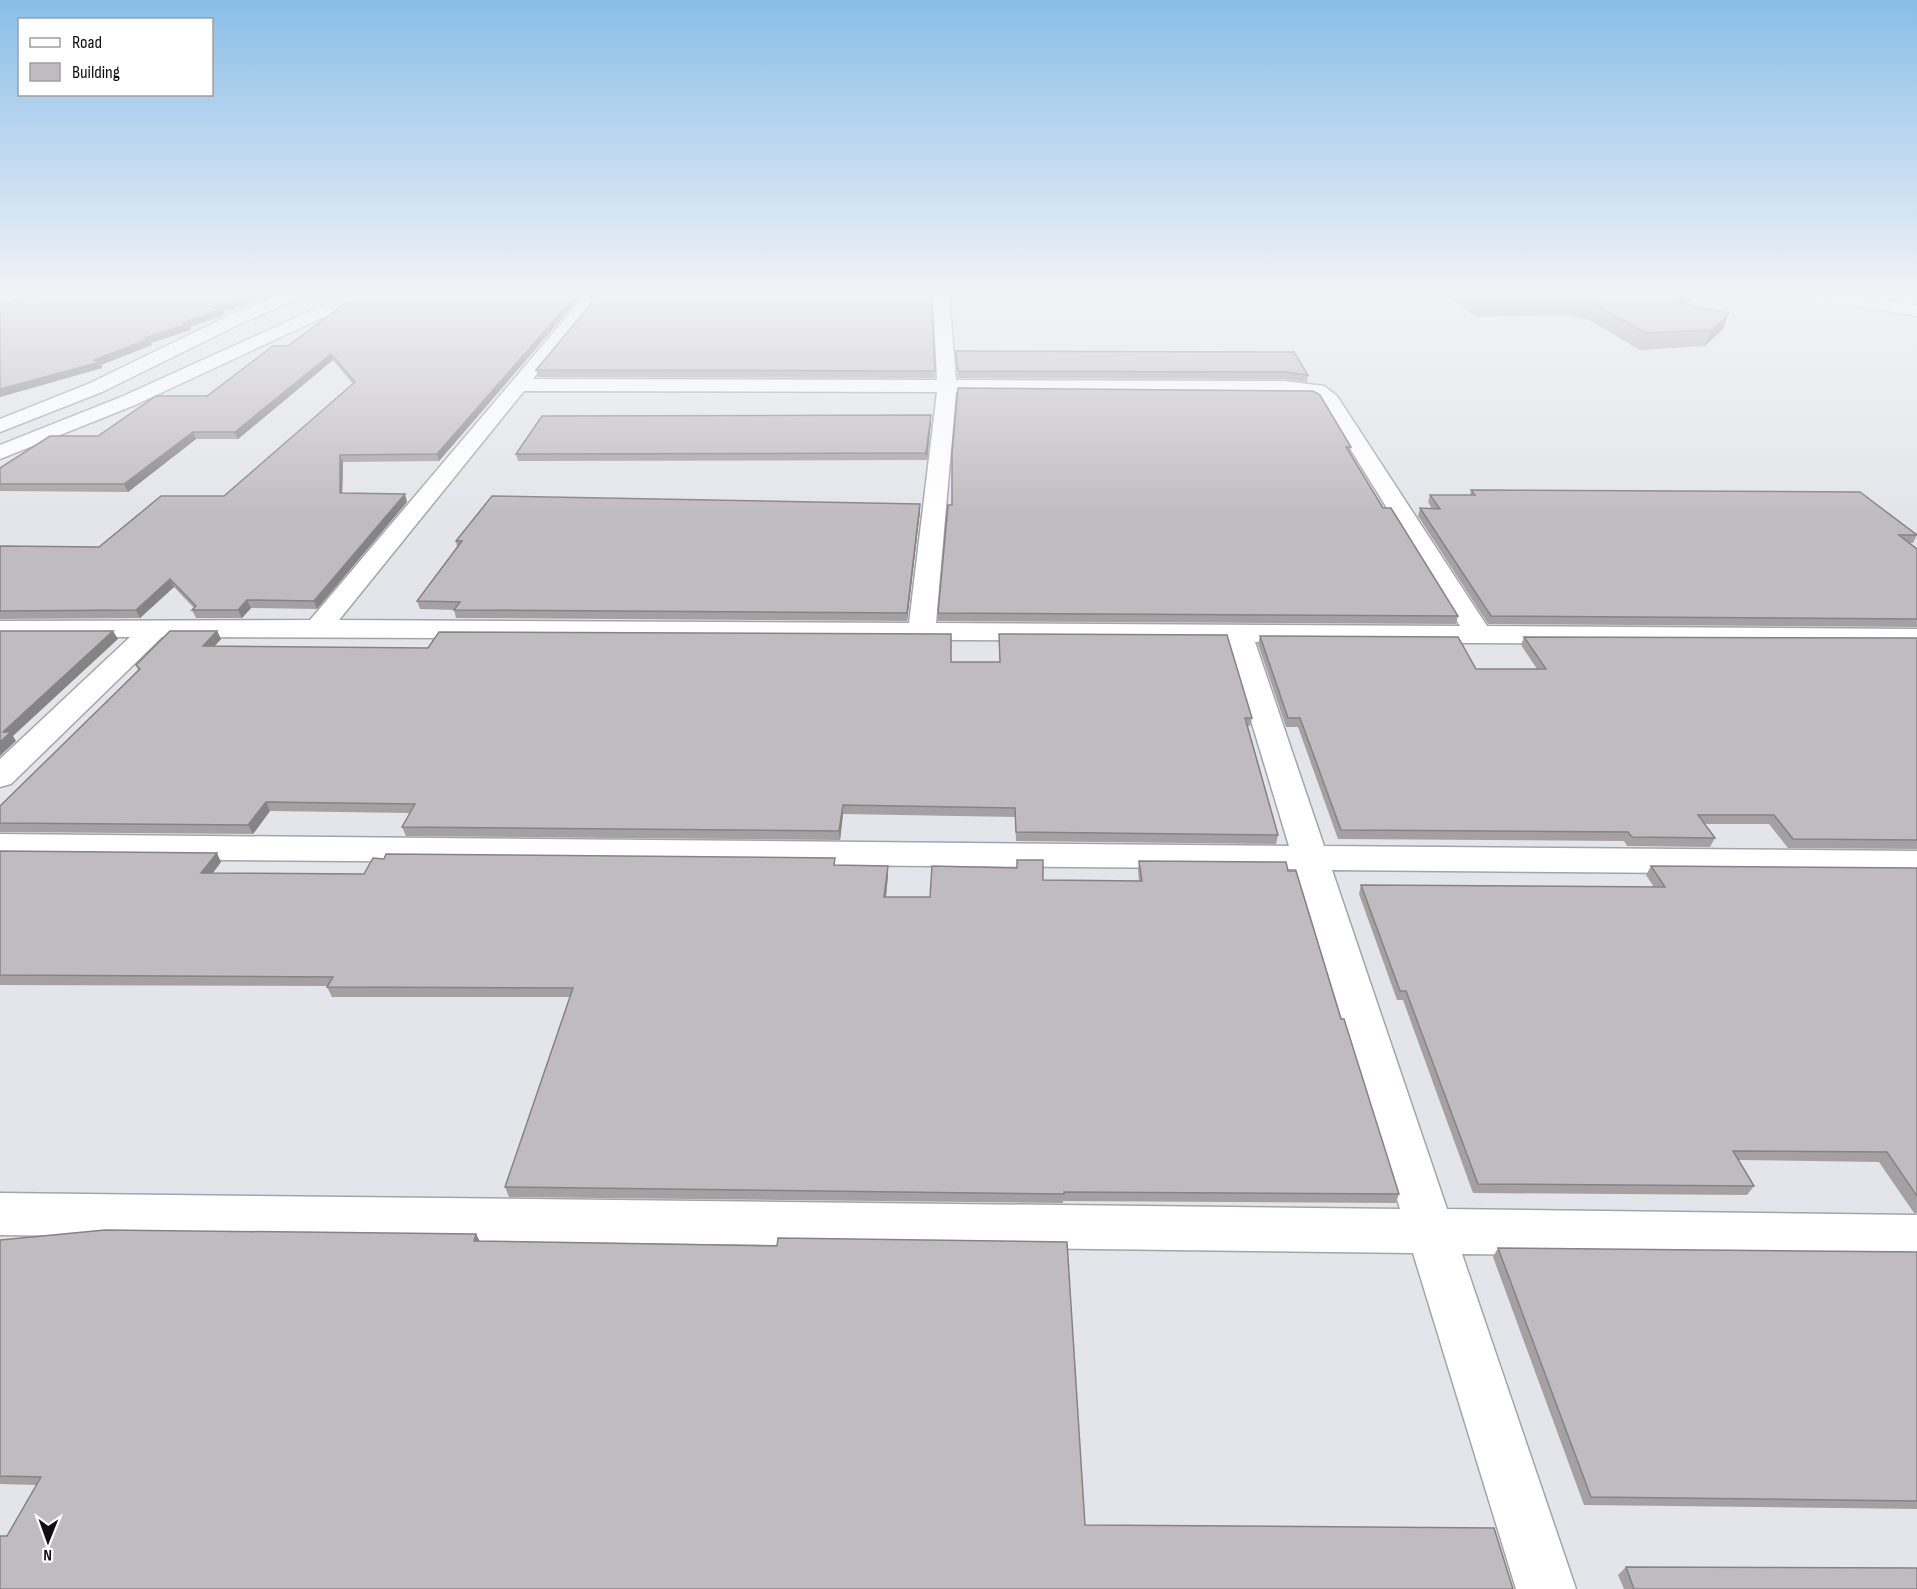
<svg xmlns="http://www.w3.org/2000/svg" width="1917" height="1589" font-family="'Sofia Sans Condensed',sans-serif">
<style>
.lines{fill:none;stroke-linecap:round;stroke-linejoin:round}
.minor-casing{stroke:#a3a5aa;stroke-width:3}
.major-casing{stroke:#a3a5aa;stroke-width:3}
.minor{fill:#fff;fill-rule:evenodd}
.major{fill:#fff;fill-rule:evenodd}
.wall{fill:#a5a1a3}
.shaded-wall{fill:#868385}
.building{fill:#c0bbbe;stroke:#868385;stroke-width:1.5}
</style>
<rect width="100%" height="100%" fill="#e3e5ea"/>
<g class="lines">
<defs>
<path id="minor" d="M283,294h22l-2,3 -59,25 -142,70 -102,40v-13l88,-35 144,-70z
M348,294h21l-2,3 -232,108 -135,54v-14l121,-48z
M586,294h16l-69,85 404,1 -4,-86h16l7,86 328,1 40,5 13,10 150,230 430,3v16l-662,-3 69,204 593,5v24l-585,-5 115,339 470,6v44l-455,-5 114,335h-60l-103,-336 -1413,-18v-42l1400,16 -104,-340 -1296,-11v-24l1289,12 -62,-205 -1065,-4 -151,147 -11,3v-28l130,-122h-130v-16l310,-1zM524,391l413,1 -28,231 -570,-3zM956,392l328,1 28,2 8,5 140,226 -524,-3z"/>
<path id="major" d="M1808,294h36l73,12v10l-101,-17z"/>
</defs>
<use href="#minor" class="minor-casing"/>
<use href="#major" class="major-casing"/>
<use href="#minor" class="minor"/>
<use href="#major" class="major"/>
</g>
<path class="wall" d="M27,294h253l-57,17 1,4 -34,12 1,3 -40,13 1,2 -51,20 1,3 -102,29v-90l3,-1 -2,-2 31,-6z
M365,294h218l-144,167 -96,1 -1,31 65,9 -90,107 -66,-1 -9,10h-46l-4,-8 2,-2 -20,-21 -34,31 -140,1v-73l99,1 125,-51 129,-112 -20,-24 -95,79h-42l-68,53 -128,-1v-23l98,-32 109,-40 81,-50z
M931,294l4,84 -397,-1 -2,-7z
M1445,294h253l-14,11 39,24 -18,17 -65,4 -51,-30 -24,-5 -89,2z
M956,351l338,1 14,23 -1,7 -23,-3 -326,-1z
M958,388l393,59 -1,5 33,56 75,108 -2,8 -518,-3v-8l14,-108z
M931,415v7l-4,38 -409,1 -2,-7z
M1471,490l446,45 -4,8h-3l7,6v78l-429,-3 -70,-108 2,-8 12,1 -4,-7 2,-7h40z
M920,511l-13,110 -451,-3 -2,-8 -34,-1 -3,-8 40,-54 -1,-6z
M217,631l4,8 -6,7 736,16h49l-1,-28 253,84 -2,8h-2l30,109 -2,9 -260,-3 -1,-24 -172,-3 -3,26 -434,-4 -4,-9 8,-14 -140,-2 -17,23 -253,-2v-26l138,-136 -2,-5z
M1260,636l216,33h61l-16,-24 3,-8 393,1v211l-129,-1 -19,-24h-65l11,14 -5,9 -83,-1 -3,-5 -286,-2 -40,-112h-12l-28,-83z
M0,851l221,11 -8,11 151,1 471,-16v7l53,1v9l-2,22h44l87,-29v-8l26,20 96,1 -1,-11 1,-9 149,10 53,148 58,175 -3,9 -333,-2v2l-554,-6 -4,-10 65,-190h-238l-5,-10 1,-1 -328,-1z
M1651,866l266,2v345h-3l-35,-51 -141,-2 16,26 -7,9 -274,-2 -70,-193h-6l-38,-106 2,-9 293,2 -8,-12z
M476,1234l4,7 297,5 290,-4 -1060,294 29,-51 -36,-1v-244z
M1498,1248l419,4v257l-333,-4 -91,-248z
M1626,1567l291,22h-293l-6,-14z"/>
<path class="shaded-wall" d="M259,294h21l-57,17 1,4 -34,12 1,3 -40,13 1,2 -51,20 1,3 -102,29v-8l94,-29 89,-37 29,-15z
M577,294h6l-144,167 -2,-7z
M1683,294h15l-32,24 6,-16z
M1729,313l-6,16 -18,17 7,-16z
M331,354l2,6 -95,79 -3,-7z
M931,415v7l-4,38 -1,-7z
M193,432l3,7 -68,53 -4,-8z
M340,455l3,7 -1,39 -2,-8z
M405,494l2,8 -90,107 -3,-8z
M920,504v7l-13,110v-8z
M170,579l4,8 -34,31 -4,-8z
M247,600l4,8 -9,10 -4,-8z
M113,631l5,8 -105,97 3,5 -16,15v-14l3,-10z
M217,631l4,8 -14,15 -4,-8z
M266,802l4,9 -17,23 -5,-9z
M843,805v9l-3,26 -1,-9z
M217,853l4,9 -15,20 -5,-9z
M888,866v9l-3,31 -1,-9z
M476,1234l4,9 -6,-2z"/>
<path class="building" d="M31,294h228l-47,14 10,1 -39,14 5,1 -43,14 4,1 -55,21 6,2 -100,27v-82l4,-1 -3,-2 34,-7z
M365,294h212l-140,160 -97,1v38l65,1 -91,107 -67,-1 -9,10h-46l4,-4 -26,-27 -34,31 -136,1v-65l99,1 62,-51h63l131,-114 -24,-28 -96,78h-42l-69,52h-124v-16l50,-32h48l58,-40h51l66,-50h15l58,-43z
M599,294h332l4,77 -399,-1z
M1470,294h213l-11,8 57,11 -17,17 -66,3 -52,-29 -24,-5 -90,2z
M956,351l338,1 14,23 -23,-3 -327,-1z
M958,388l355,3 7,4 31,52h-5l37,61h8l67,108 -520,-3 10,-108h4v-52z
M931,415l-5,38 -410,1 26,-38z
M1471,490l389,2 57,43h-18l18,14v70l-426,-3 -71,-108 20,1 -10,-14h45z
M492,496l428,8 -13,109 -453,-3 6,-8 -43,-1 45,-60h-6z
M0,631h113l-110,101h8l-11,10z
M170,631h47l-14,15 225,2 11,-16 512,2v28h49l-1,-28 228,1 25,83h-7l33,117 -262,-3 -1,-24 -172,-3 -4,26 -437,-4 13,-23 -149,-2 -18,23 -248,-2v-17l140,-137 -4,-4z
M1260,636l198,1 18,32h70l-22,-32 393,1v202l-124,-1 -19,-24h-76l17,23 -83,-1 -4,-5 -287,-2 -41,-112h-12z
M0,851l217,2 -16,20 163,1 9,-16 11,1 2,-5 449,4 -1,7 54,1 -4,31h46l2,-31 85,2v-8h26v20l99,1 -3,-20 147,1 2,9h8l45,148h3l55,175 -335,-2v2l-559,-7 68,-199 -246,-1 6,-10 -333,-2z
M1651,866l266,2v328l-30,-44 -154,-1 21,35 -276,-2 -72,-193h-6l-39,-106 304,2z
M105,1230l371,4 -2,7 303,5 1,-8 289,4 18,283 409,3 19,61h-1513v-53h7l34,-59 -41,-1v-236z
M1498,1248l419,4v249l-326,-4z
M1626,1567l291,1v21h-283z"/>
<linearGradient id="sky" x2="0" y2="1"><stop stop-color="#89bee8"/><stop offset="0.57" stop-color="#f2f3f6"/><stop offset="1" stop-color="#f2f3f6" stop-opacity="0"/></linearGradient>
<rect width="1917" height="516" fill="url(#sky)"/>
<rect x="18" y="18" width="195" height="78" fill="#ffffff" stroke="#9f9fa0" stroke-width="1.5"/>
<rect x="30" y="38" width="30" height="9" fill="#ffffff" stroke="#9f9fa0" stroke-width="1.5"/>
<text x="72" y="48" font-size="18" fill="#0e0f11">Road</text>
<rect x="30" y="63" width="30" height="18" fill="#c0bbbe" stroke="#9f9fa0" stroke-width="1.5"/>
<text x="72" y="78" font-size="18" fill="#0e0f11">Building</text>
<g transform="translate(48 1541) rotate(181)" stroke="#ffffff" stroke-width="4.5" paint-order="stroke">
<path d="M0-4.5L10 22L0 15L-10 22Z" fill="#0e0f11"/>
<text y="-9" font-size="16" font-weight="bold" text-anchor="middle" fill="#0e0f11">N</text>
</g>
</svg>
